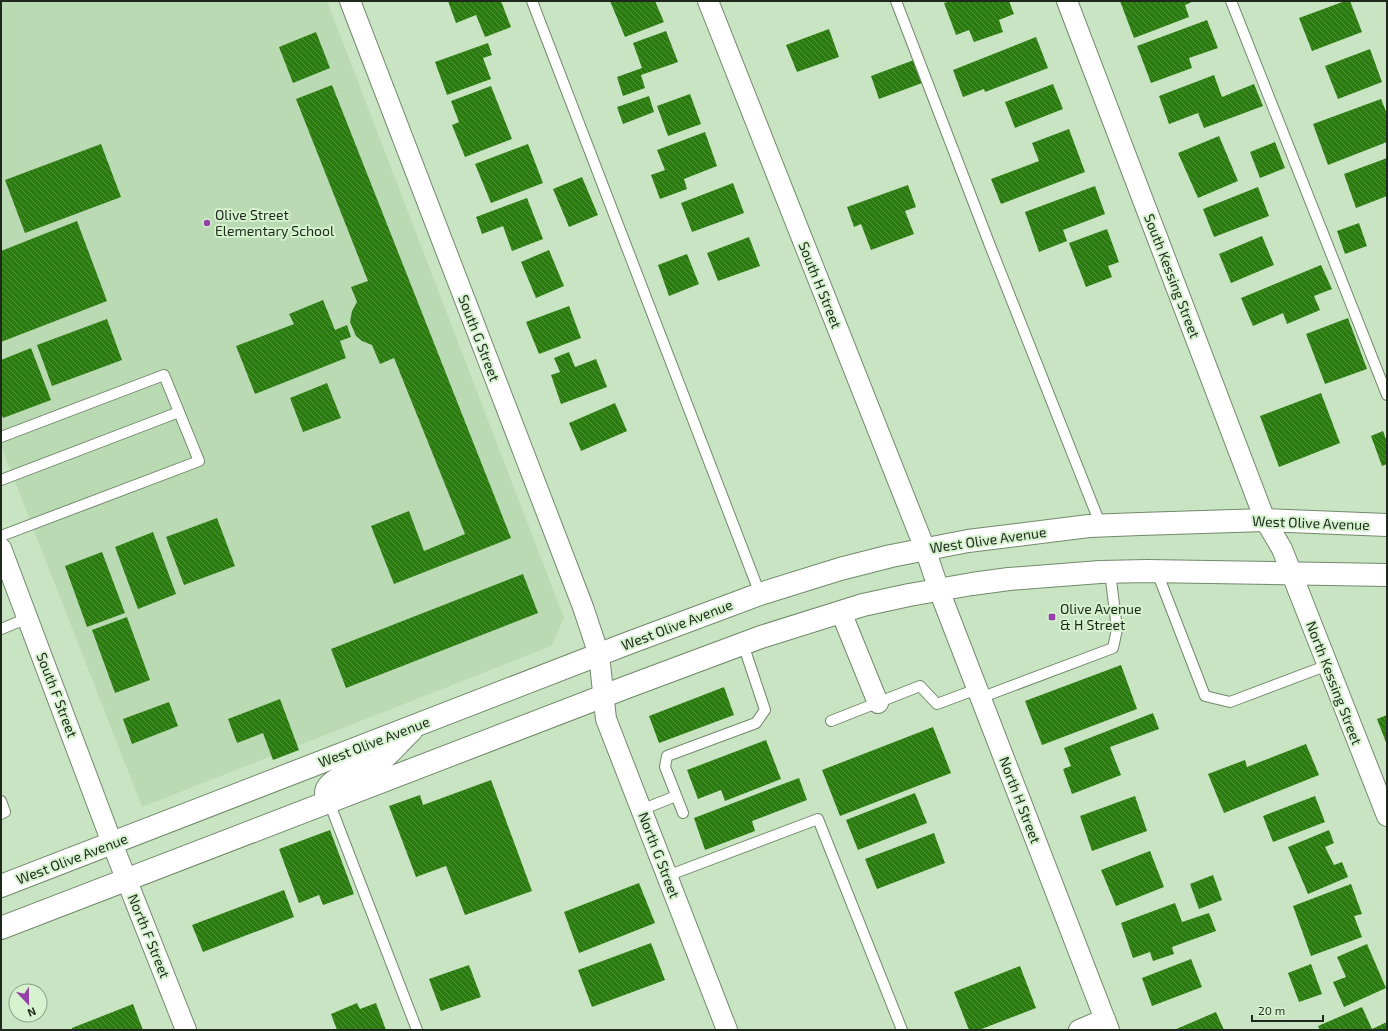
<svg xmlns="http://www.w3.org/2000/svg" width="1388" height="1031" font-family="'Exo 2',sans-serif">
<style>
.built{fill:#badab3}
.building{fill:url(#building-back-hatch)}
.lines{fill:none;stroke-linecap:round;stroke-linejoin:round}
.service-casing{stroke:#718a6b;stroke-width:12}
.minor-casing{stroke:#718a6b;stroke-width:22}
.secondary-casing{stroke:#718a6b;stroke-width:24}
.service{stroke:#fff;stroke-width:10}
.minor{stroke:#fff;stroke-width:20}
.secondary{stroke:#fff;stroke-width:22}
.poi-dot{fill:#963eaa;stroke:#d6f2cf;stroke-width:1.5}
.labels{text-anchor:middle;stroke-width:4;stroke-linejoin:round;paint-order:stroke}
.poi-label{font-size:14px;fill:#1e291c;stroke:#d6f2cf;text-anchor:start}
.street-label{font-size:14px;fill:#1e291c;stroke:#d6f2cf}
</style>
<defs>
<pattern id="building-back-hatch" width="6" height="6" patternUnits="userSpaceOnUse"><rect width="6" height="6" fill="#2a7c0f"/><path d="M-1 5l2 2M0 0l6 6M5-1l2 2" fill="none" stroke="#569043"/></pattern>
</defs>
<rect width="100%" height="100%" fill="#c9e4c2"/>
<path class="built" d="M1,1h326l237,617 -13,28 -409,161 -141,-361z"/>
<path class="building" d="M448,1h53l10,26 -26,10 -9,-22 -20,8z
M610,1h45l9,21 -39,15z
M951,1h58l5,13 -15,6 4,12 -29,10 -5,-12 -13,5 -12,-32z
M1120,1h74l-9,4 4,12 -55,21z
M1345,1h5l12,31 -50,19 -13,-33z
M1207,20l11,28 -29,10 3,10 -41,15 -14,-37z
M829,29l10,28 -42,15 -11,-27z
M666,31l12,31 -37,13 4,13 -22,8 -6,-19 25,-9 -9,-25z
M316,32l14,36 -37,15 -14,-36z
M1036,37l12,31 -63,24 -1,-3 -21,8 -10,-27z
M488,43l4,12 -9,3 8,21 -44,16 -12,-33z
M1370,49l12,33 -44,17 -13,-33z
M914,60l8,23 -43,16 -8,-23z
M1214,75l8,22 32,-13 9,22 -59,22 -6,-15 -29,11 -10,-28z
M1053,84l10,25 -48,19 -10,-26z
M332,85l179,453 -117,46 -23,-58 38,-15 15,40 41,-17 -71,-176 -14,6 -8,-19 -10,-4 -6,-5 -6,-14 2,-11 5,-9 -6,-15 17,-6 -72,-182z
M491,86l21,53 -47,18 -13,-32 7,-3 -8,-21z
M690,94l11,30 -33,12 -11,-30z
M649,96l5,16 -31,12 -6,-17z
M1381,99l6,15v28l-59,23 -15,-41z
M1069,129l16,43 -84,32 -10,-25 48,-18 -7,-18z
M705,132l12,34 -33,13 3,10 -27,10 -9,-24 14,-5 -8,-20z
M1219,136l19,45 -40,17 -20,-45z
M1275,142l10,26 -25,10 -10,-26z
M101,144l20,53 -96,36 -20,-53z
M528,144l15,39 -52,20 -16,-39z
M1387,158v38l-31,12 -12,-34z
M582,177l16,38 -29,12 -16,-38z
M733,183l11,30 -52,19 -11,-29z
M908,185l8,22 -11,4 9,23 -43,16 -10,-26 -7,3 -7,-20z
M1095,186l10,28 -42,16 4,11 -28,11 -14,-40z
M1258,187l11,29 -55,21 -11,-28z
M527,198l16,41 -31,12 -9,-25 -21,8 -6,-17z
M77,221l30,80 -106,41v-91z
M1359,223l8,23 -22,8 -8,-23z
M1107,229l12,33 -11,4 4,11 -26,10 -17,-44z
M1262,236l12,29 -43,18 -12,-29z
M749,237l11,29 -42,15 -11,-28z
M549,250l15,36 -28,12 -15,-36z
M687,254l12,30 -30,12 -11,-31z
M1321,265l11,24 -18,7 6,14 -33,14 -4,-11 -30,13 -12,-28z
M323,300l12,30 12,-5 4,12 -11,4 6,17 -91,36 -19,-48 58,-22 -5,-10z
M569,306l12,32 -42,16 -13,-32z
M1348,318l19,51 -42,15 -19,-50z
M107,319l15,41 -70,26 -15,-41z
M31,348l20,52 -48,18 -2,-5v-53z
M569,352l6,15 21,-8 11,28 -46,17 -10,-29 9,-3 -6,-14z
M327,383l14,35 -38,14 -13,-34z
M1321,393l19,50 -61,24 -19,-51z
M615,403l12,28 -46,20 -12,-28z
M1383,431l4,11v22l-5,2 -11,-30z
M217,518l18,48 -51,19 -18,-48z
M153,532l23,62 -38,15 -23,-62z
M102,552l23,61 -38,14 -22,-61z
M523,574l15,39 -192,75 -15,-39z
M127,617l23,63 -35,13 -23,-63z
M1121,665l16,44 -95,36 -17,-44z
M724,687l10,28 -75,28 -10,-27z
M280,699l19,51 -26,10 -10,-27 -26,10 -9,-24z
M169,702l9,24 -46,18 -9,-25z
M1153,713l6,16 -49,18 11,28 -49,19 -9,-25 8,-3 -7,-18z
M1387,715v30l-10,-26z
M933,727l18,46 -111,43 -18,-46z
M766,740l15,39 -56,22 -4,-11 -23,9 -11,-29z
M1306,744l13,31 -95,38 -16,-39 37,-14 2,7z
M799,778l8,22 -55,21 3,10 -50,19 -11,-32z
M491,780l41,111 -67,24 -19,-49 -30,11 -27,-71 31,-11 3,10z
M915,793l12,30 -69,27 -12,-30z
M1135,796l12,35 -55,20 -12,-35z
M1315,796l10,26 -52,20 -10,-26z
M330,830l24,64 -31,11 -4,-10 -20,8 -20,-54z
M1329,830l5,13 -9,4 9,18 8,-3 6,15 -40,17 -20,-47z
M934,833l11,30 -68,26 -12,-30z
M1150,851l14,36 -48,19 -15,-36z
M1213,875l9,25 -23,9 -9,-25z
M639,883l16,40 -76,30 -15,-41z
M1351,884l11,30 -8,2 8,21 -51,19 -18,-50z
M284,890l10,27 -91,35 -11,-27z
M1175,903l7,19 27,-9 7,18 -44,16 2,7 -21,7 -3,-9 -17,6 -12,-35z
M651,943l14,37 -73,27 -14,-37z
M1367,944l19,44 -42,19 -11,-25 13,-5 -9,-20z
M1191,959l11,28 -50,19 -10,-28z
M1311,964l11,30 -23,8 -11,-29z
M469,965l12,32 -40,14 -12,-32z
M1020,966l16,42 -57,22h-10l-15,-38z
M357,1003l3,6 16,-6 10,27h-49l-6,-16z
M133,1004l10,26h-71v-2z
M1362,1007l10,22 15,-7v8h-67l-2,-4z
M1216,1012l8,18h-50z"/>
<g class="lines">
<defs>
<path id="service" d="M532,1l228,593
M896,1l95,247 110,278
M1231,1l156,394
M1,437l163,-62 35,86 -198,75
M1,480l178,-68
M1157,572l48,124 25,6 98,-37
M1,629l27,-11
M980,698l133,-50 4,-19 -7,-57
M831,721l89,-35 17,18 40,-15
M1,801l4,11 -4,2
M329,802l88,228
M641,810l35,-14
M683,813l-18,-46 2,-11 89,-33 9,-13 -22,-66
M667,876l151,-57 84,211"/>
<path id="minor" d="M350,1l233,606 16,48 7,64 121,311
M708,1l217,548 14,41 170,440
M1067,1l198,519 17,29 105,267
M1,548l111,295 74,187
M841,612l37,91
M1079,1030l26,-11"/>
<path id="secondary" d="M329,802c-1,-2 -3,-6 -3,-8 -1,-17 40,-24 51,-30 8,-5 26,-26 34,-33
M1,886l625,-242 134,-50 80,-25 51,-13 77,-15 121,-15 51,-2 125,-4 122,5
M1,928l626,-241 134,-50 102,-32 46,-10 63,-11 37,-5 91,-7 47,-1 240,4"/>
</defs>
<use href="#service" class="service-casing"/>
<use href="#minor" class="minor-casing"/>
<use href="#secondary" class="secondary-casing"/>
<use href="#service" class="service"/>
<use href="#minor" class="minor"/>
<use href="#secondary" class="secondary"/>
</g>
<g class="poi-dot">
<circle cx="207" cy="223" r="4"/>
<rect x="1048" y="613" width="8" height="8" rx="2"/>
</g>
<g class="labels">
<g class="poi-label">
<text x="215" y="220">Olive Street<tspan x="215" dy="16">Elementary School</tspan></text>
<text x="1060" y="614">Olive Avenue<tspan x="1060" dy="16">&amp; H Street</tspan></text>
</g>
<g class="street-label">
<text transform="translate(1172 276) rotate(69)" y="5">South Kessing Street</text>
<text transform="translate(820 285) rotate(68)" y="5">South H Street</text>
<text transform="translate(479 338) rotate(69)" y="5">South G Street</text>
<text transform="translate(1311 523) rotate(2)" y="5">West Olive Avenue</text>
<text transform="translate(988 540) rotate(-8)" y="5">West Olive Avenue</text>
<text transform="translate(677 625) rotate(-21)" y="5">West Olive Avenue</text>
<text transform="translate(1334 683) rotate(69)" y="5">North Kessing Street</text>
<text transform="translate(57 695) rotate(69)" y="5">South F Street</text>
<text transform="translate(374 742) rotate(-21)" y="5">West Olive Avenue</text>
<text transform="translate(1020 800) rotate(69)" y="5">North H Street</text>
<text transform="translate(659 855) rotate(69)" y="5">North G Street</text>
<text transform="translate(72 859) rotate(-21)" y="5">West Olive Avenue</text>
<text transform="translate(149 936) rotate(68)" y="5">North F Street</text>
</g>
</g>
<rect width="1388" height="1031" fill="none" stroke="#1e291c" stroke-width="4"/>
<g transform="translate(28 1003) rotate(158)"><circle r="19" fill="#d6f2cf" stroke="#8ca287"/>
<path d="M0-3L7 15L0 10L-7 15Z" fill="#963eaa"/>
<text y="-6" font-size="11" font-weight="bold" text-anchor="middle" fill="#1e291c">N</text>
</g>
<path d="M1252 1015v6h71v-6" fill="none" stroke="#1e291c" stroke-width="2"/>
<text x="1258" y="1015" font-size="12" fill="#1e291c" stroke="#d6f2cf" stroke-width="3" paint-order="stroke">20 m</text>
</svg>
